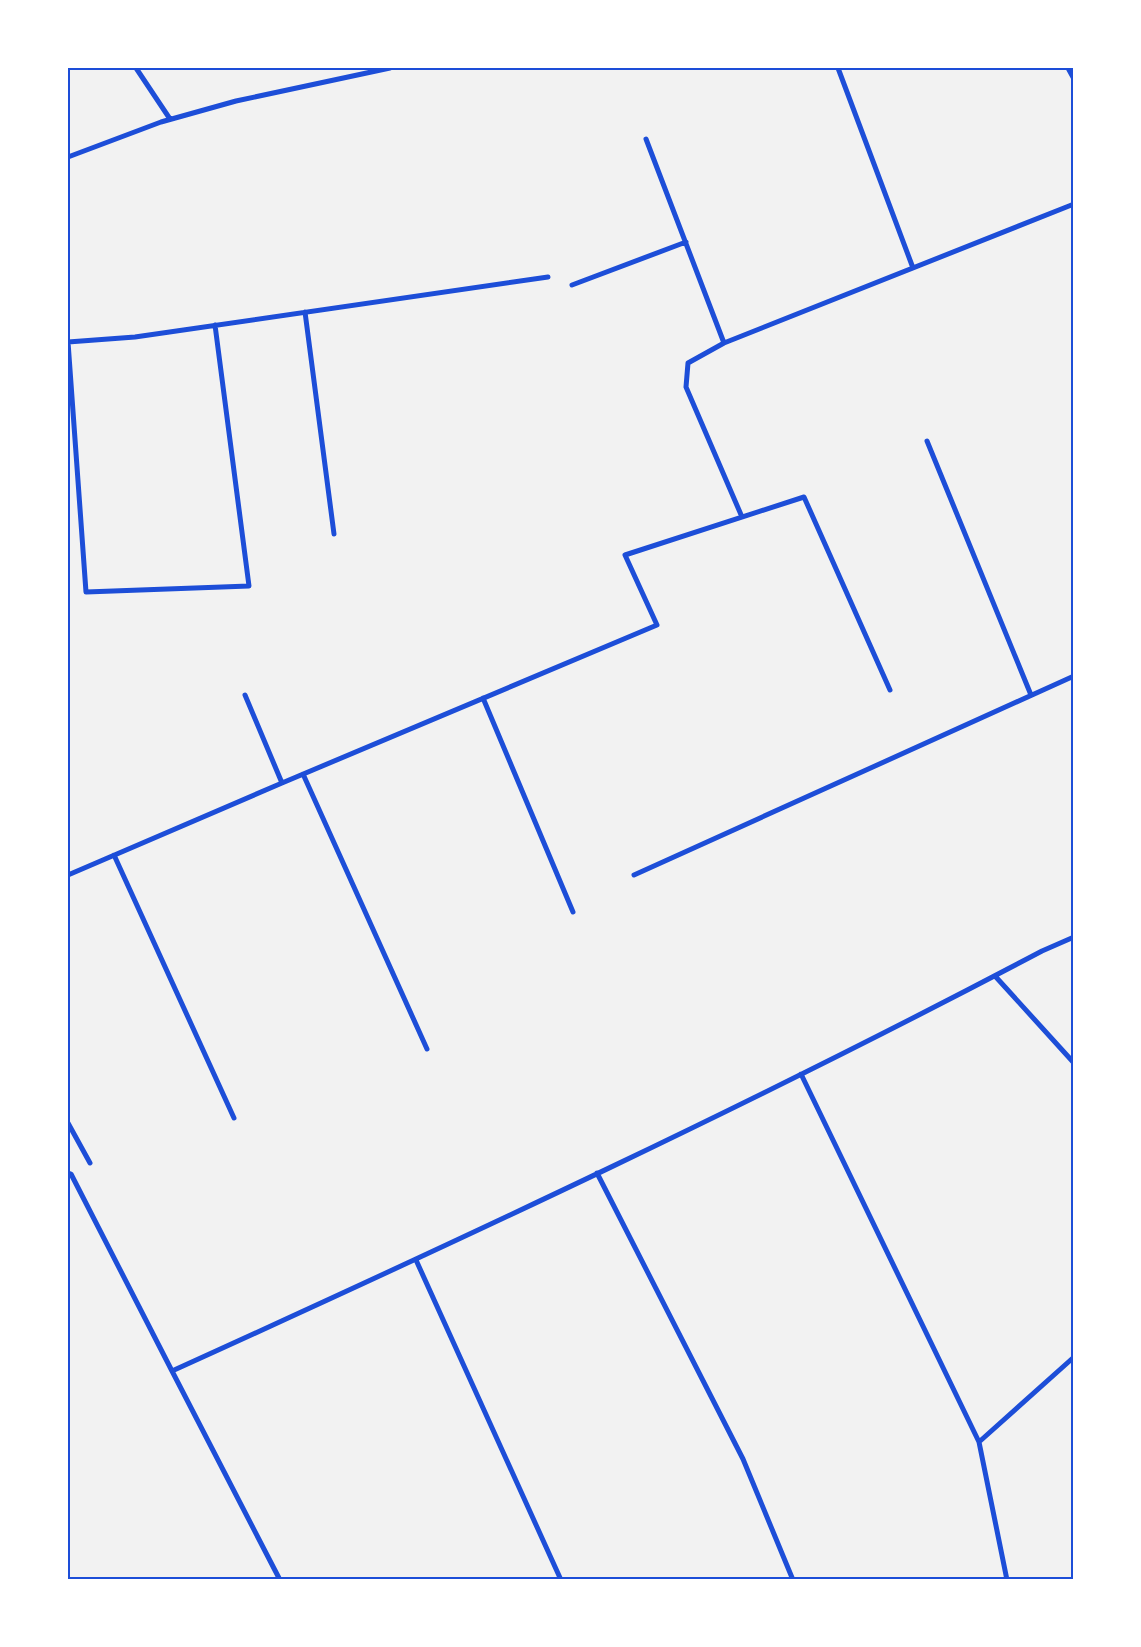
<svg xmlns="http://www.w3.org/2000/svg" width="1141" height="1647" font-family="Montserrat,sans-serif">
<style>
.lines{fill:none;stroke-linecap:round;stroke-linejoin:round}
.minor{stroke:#1d4ed8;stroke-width:5}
.neatline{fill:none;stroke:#1d4ed8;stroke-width:2}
</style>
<rect width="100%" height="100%" fill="#f2f2f2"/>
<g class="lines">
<path class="minor" d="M136,68l34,51
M838,68l75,200
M1068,68l6,11
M646,139l78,204
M68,157l93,-35 75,-21 154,-33
M572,285l114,-43
M305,312l29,222
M68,342l18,250 163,-6 -34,-261
M68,342l67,-5 413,-60
M927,441l104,254
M742,517l-56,-130 2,-24 36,-20 350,-139
M245,695l37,88
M483,698l90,214
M303,774l124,275
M114,855l120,263
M68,875l214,-92 375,-158 -32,-70 179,-58 86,193
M634,875l440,-199
M995,976l79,87
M801,1074l178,368 28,138
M68,1123l22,40
M68,1173l3,1 101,197c293,-133 586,-270 870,-420l32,-14
M597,1173l146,286 50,121
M416,1260l145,320
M172,1371l108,209
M979,1442l95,-85"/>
</g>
<rect width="1141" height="1647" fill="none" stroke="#ffffff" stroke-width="138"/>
<rect x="69" y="69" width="1003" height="1509" class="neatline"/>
</svg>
